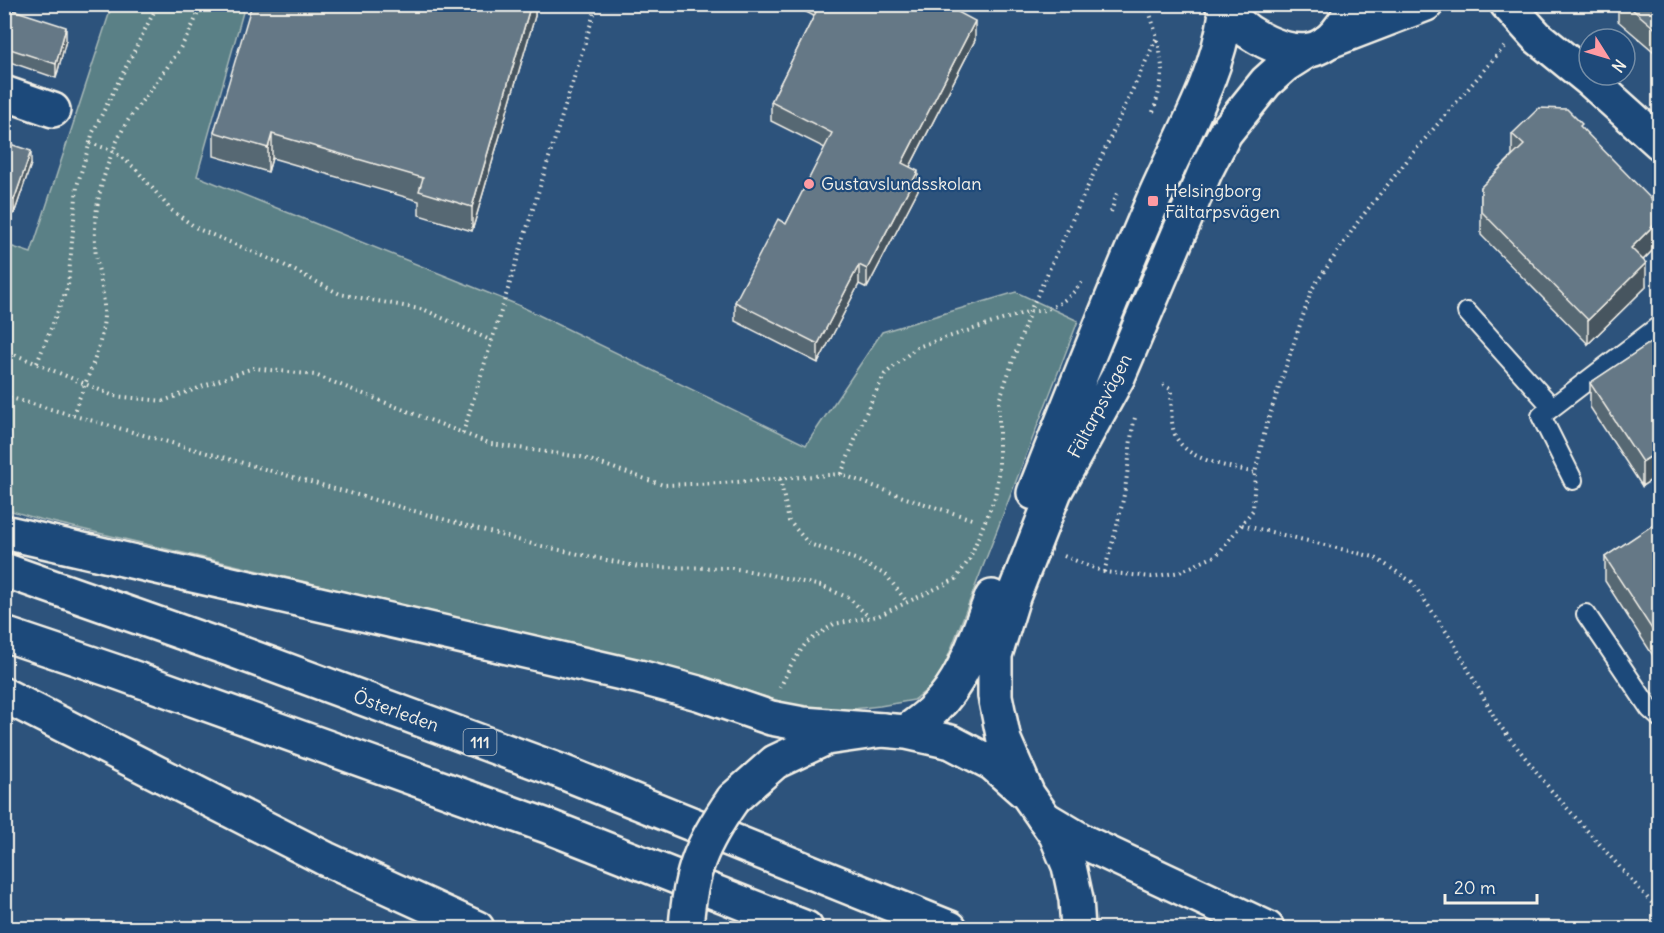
<svg xmlns="http://www.w3.org/2000/svg" width="1664" height="933" font-family="Delius,sans-serif">
<style>
.green{fill:#5a8086;stroke:#a7b8b7;stroke-width:1.5}
.lines{fill:none;stroke-linecap:round;stroke-linejoin:round}
.lane-casing{stroke:#f4f1e8;stroke-width:22}
.street-casing{stroke:#f4f1e8;stroke-width:38}
.secondary-casing{stroke:#f4f1e8;stroke-width:38}
.primary-casing{stroke:#f4f1e8;stroke-width:38}
.path{stroke:#f4f1e8;stroke-width:4;stroke-dasharray:1.5 4.5;stroke-linecap:butt}
.lane{stroke:#1f4a7a;stroke-width:18}
.street{stroke:#1f4a7a;stroke-width:33}
.secondary{stroke:#1f4a7a;stroke-width:33}
.primary{stroke:#1f4a7a;stroke-width:33}
.secondary-bridge-casing{stroke:#f4f1e8;stroke-width:38;stroke-linecap:butt}
.secondary-bridge{stroke:#1f4a7a;stroke-width:33}
.wall{fill:#576773;stroke:#f4f1e8;stroke-width:1.5}
.shaded-wall{fill:#47545e;stroke:#f4f1e8;stroke-width:1.5}
.building{fill:#657886;stroke:#f4f1e8;stroke-width:1.5}
.poi-dot{fill:#ff9aa2;stroke:#1f4a7a;stroke-width:2}
.labels{text-anchor:middle;stroke-width:4.5;stroke-linejoin:round;paint-order:stroke}
.shield{fill:#1f4a7a;stroke:#b4bfc7;stroke-width:1.5}
.shield-label{font-size:16px;font-weight:bold;fill:#f4f1e8}
.poi-label{font-size:18px;fill:#f4f1e8;stroke:#1f4a7a;text-anchor:start}
.street-label{font-size:18px;fill:#f4f1e8;stroke:#1f4a7a}
</style>
<rect width="100%" height="100%" fill="#2d537c"/>
<filter id="ink" filterUnits="userSpaceOnUse"><feTurbulence type="fractalNoise" baseFrequency=".0167" numOctaves="2"/><feDisplacementMap in="SourceGraphic" scale="12" xChannelSelector="R" yChannelSelector="G"/><feConvolveMatrix kernelMatrix="1 2 1 2 8 2 1 2 1" color-interpolation-filters="sRGB"/></filter>
<g filter="url(#ink)">
<path class="green" d="M112,5h133l-48,171 321,129 288,140 76,-113 134,-40 62,29 -139,359 -25,20 -34,6 -64,7 -121,-39 -660,-156 -30,-9 -1,-265 27,9z"/>
<g class="lines">
<defs>
<path id="lane" d="M1467,312l85,95
M1573,480l-32,-64 119,-91
M1586,614l64,95 10,9"/>
<path id="street" d="M1507,4l30,33 53,43 70,63
M1327,42l99,-38
M4,93l49,17"/>
<path id="secondary" d="M1222,4c12,25 60,52 88,46 21,-4 36,-27 44,-46
M1034,493c38,-97 77,-194 118,-290 27,-63 65,-123 74,-190
M906,732c10,-8 21,-15 29,-24 30,-28 42,-74 57,-111
M1028,795l-24,-55 -9,-44v-41l18,-58 42,-106 63,-114 87,-205 20,-39 41,-51 19,-17 22,-14
M733,799l42,-37 51,-24 56,-8 24,2 45,10 42,22 35,31 28,40 13,31 7,33 2,29"/>
<path id="primary" d="M4,532l635,145 59,16 73,25 32,6 79,6
M4,570l228,80 328,121 390,157
M4,634l113,38 430,154 259,102
M4,695l322,164 151,69
M1044,818l42,25 181,85"/>
</defs>
<use href="#lane" class="lane-casing"/>
<use href="#street" class="street-casing"/>
<use href="#secondary" class="secondary-casing"/>
<use href="#primary" class="primary-casing"/>
<path class="path" d="M1153,112c10,-32 12,-41 4,-74
M90,143l23,8 22,17 36,42 27,19 82,34 60,31 85,16 67,31
M1111,212l6,-19
M4,350l110,46 49,5 90,-33 62,7 176,69 90,13 82,28 60,-2 118,-9 65,24 69,22
M37,363l31,-77 9,-100 16,-54 65,-128
M1163,385l8,4c1,13 -1,30 3,43 9,29 55,34 81,41
M4,396l528,148 107,23 93,1 39,7 50,11 28,12 20,19
M73,415c11,-32 30,-66 31,-100 1,-20 -5,-40 -8,-59 -3,-25 0,-49 6,-73 7,-23 15,-47 29,-67 26,-37 56,-68 70,-112
M463,433l134,-429
M841,474l28,-68 16,-32 32,-27 113,-36c20,2 42,-13 53,-31
M780,479l9,42 20,23 46,15 31,16 21,27
M1242,525l132,32 38,25 40,58 45,82 53,67 110,123
M1064,556l40,16 47,5 29,-5 37,-17 36,-45 2,-37 11,-47 46,-137 48,-70 58,-72 86,-100
M1104,572c9,-32 19,-64 23,-97 3,-21 3,-40 9,-61
M780,688l11,-23 15,-22 28,-19 44,-8 78,-37 13,-19 26,-63 4,-29v-67l31,-90 127,-274 -10,-33"/>
<use href="#lane" class="lane"/>
<use href="#street" class="street"/>
<use href="#secondary" class="secondary"/>
<use href="#primary" class="primary"/>
<defs>
<path id="secondary-bridge" d="M686,928c4,-57 15,-83 47,-129"/>
</defs>
<use href="#secondary-bridge" class="secondary-bridge-casing"/>
<use href="#secondary-bridge" class="secondary-bridge"/>
</g>
<path class="wall" d="M535,4v12l-63,215 -53,-16v-14l-147,-43 -4,14 -54,-16v-24z
M791,4h152l32,36 -65,127 8,23 -51,98 -8,-4 -41,79 -83,-42v-19l51,-78 39,-76 -54,-27v-19l43,-86z
M1618,4h41v52l-41,-35z
M4,7l62,33 -10,38 -52,-18z
M1582,128l77,116 -16,16 3,27 -58,57 -107,-109v-48l31,-31v-22z
M4,142l27,22 -17,50 -10,-4z
M1659,337l-17,149 -52,-79v-24z
M1659,521v144l-54,-84v-24z"/>
<path class="shaded-wall" d="M531,4h4v12l-63,215v-24z
M975,21v19l-73,142v-19z
M66,27v13l-10,38v-14z
M272,134v24l-4,14v-24z
M31,151v13l-17,50v-14z
M918,171v19l-51,98v-19z
M1659,220v24l-28,28v-24z
M1646,263v24l-58,57v-24z
M859,265v19l-41,79v-19z
M1659,451v24l-17,11v-24z"/>
<path class="building" d="M252,4h279l-59,203 -53,-16 4,-13 -151,-44 -4,14 -54,-16z
M820,4h123l32,17 -73,142 16,8 -51,98 -8,-4 -41,79 -83,-42 43,-83 8,5 46,-91 -61,-31z
M1626,4h33v28z
M4,7l62,20 -10,37 -52,-17z
M1539,108l28,1 15,15 -2,2 79,81v13l-28,28 15,15 -58,57 -107,-109v-24l43,-42 -12,-11z
M4,142l27,9 -17,49 -10,-3z
M1659,337v114l-17,11 -52,-79z
M1659,521v119l-54,-83z"/>
</g>
<g class="poi-dot">
<circle cx="809" cy="184" r="6"/>
<rect x="1147" y="195" width="12" height="12" rx="3"/>
</g>
<g class="labels">
<rect class="shield" x="463.5" y="729" width="33" height="26" rx="4.5"/>
<g class="shield-label">
<text x="480" y="748">111</text>
</g>
<g class="poi-label">
<text x="821" y="190">Gustavslundsskolan</text>
<text x="1165" y="197">Helsingborg<tspan x="1165" dy="21">Fältarpsvägen</tspan></text>
</g>
<g class="street-label">
<text transform="translate(1100 406) rotate(-62)" y="6">Fältarpsvägen</text>
<text transform="translate(396 711) rotate(20)" y="6">Österleden</text>
</g>
</g>
<rect width="1664" height="933" fill="none" stroke="#1f4a7a" stroke-width="24"/>
<rect x="12" y="12" width="1640" height="909" fill="none" stroke="#f4f1e8" stroke-width="2" filter="url(#ink)"/>
<g transform="translate(1607 57) rotate(127)"><circle r="28" fill="#1f4a7a" stroke="#748da6" stroke-width="1.5"/>
<path d="M0-4.5L10 22L0 15L-10 22Z" fill="#ff9aa2"/>
<text y="-9" font-size="16" font-weight="bold" text-anchor="middle" fill="#f4f1e8">N</text>
</g>
<path d="M1445 894v9h92v-9" fill="none" stroke="#f4f1e8" stroke-width="3"/>
<text x="1454" y="894" font-size="18" fill="#f4f1e8" stroke="#1f4a7a" stroke-width="4.5" paint-order="stroke">20 m</text>
</svg>
